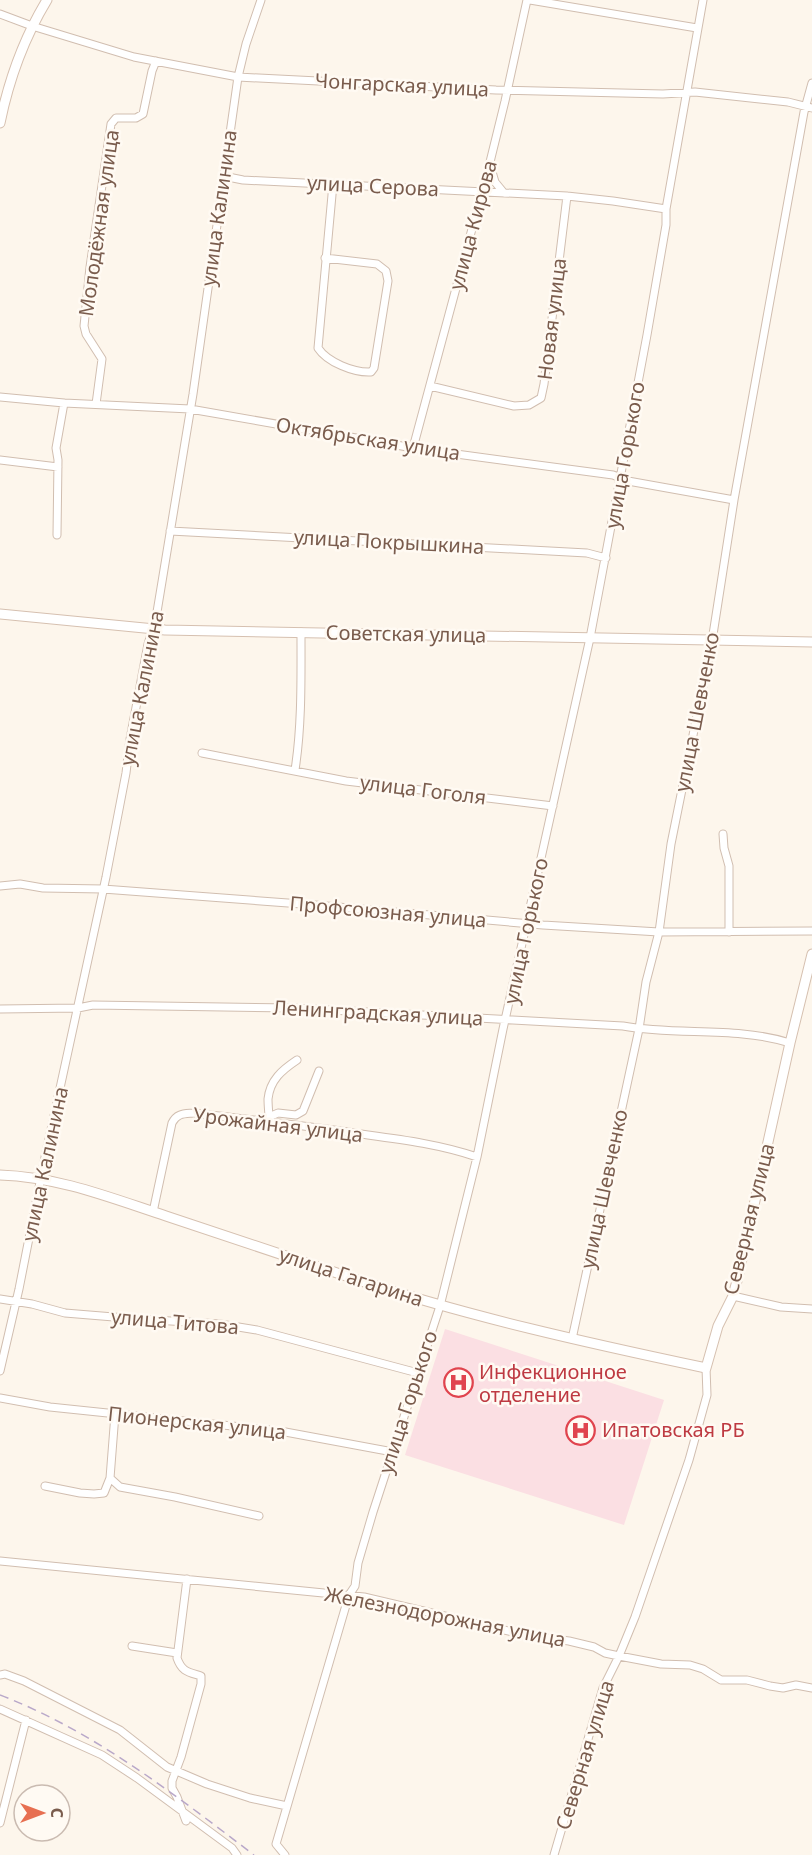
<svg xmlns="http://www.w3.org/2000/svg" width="812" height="1855" font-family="'Noto Sans',sans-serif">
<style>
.medical{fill:#fbdfe3}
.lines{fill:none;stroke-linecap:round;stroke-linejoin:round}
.street-casing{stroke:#d1beb0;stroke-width:9}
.secondary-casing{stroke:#d6c0b0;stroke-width:11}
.street{stroke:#fff;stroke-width:7}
.secondary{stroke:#fff;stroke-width:9}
.rail{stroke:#b9a8c9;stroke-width:1.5;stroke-dasharray:9 6;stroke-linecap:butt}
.labels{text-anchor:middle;stroke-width:5;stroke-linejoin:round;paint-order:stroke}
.street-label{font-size:20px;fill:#7a5c4d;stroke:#fffaf3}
.health-label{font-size:20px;fill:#be3a42;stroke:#fffaf3;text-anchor:start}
</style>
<rect width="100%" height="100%" fill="#fdf6ec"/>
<path class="medical" d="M445,1329l219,71 -40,125 -219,-70z"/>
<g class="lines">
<defs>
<path id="street" d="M530,0l167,28
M0,14l32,12 102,31 104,20 258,13 167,4 32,-2 93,10 24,6
M490,165l5,17 9,11
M223,176l20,4 324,16 46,5 53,8
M325,258l52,6 9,7 2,10 -14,87 -3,4c-17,1 -44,-10 -53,-24l15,-164
M430,386l84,20 15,-1 12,-7 3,-14 23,-188
M0,397l64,6 126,6 229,40 194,26 15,6 106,19
M96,404l6,-45 -16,-25 -2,-8 6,-59 21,-143 5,-6h20l7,-4 9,-43 4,-10
M413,448l77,-286 15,-61 22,-101
M0,460l58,7
M170,531l417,22 19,5
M57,535l1,-75 -2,-12 8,-45
M202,753l144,28 207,25
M295,770c7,-45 6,-92 6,-138
M723,834l1,14 5,18v66
M0,886l20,-2 23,4 60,1 212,16 228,20 116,7 153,-1
M0,1009l78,-1 15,-3 200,3 330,18c55,10 113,0 167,17
M269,1117l9,-4 18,2 7,-4 16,-40
M269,1119c0,-6 -1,-13 -1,-20 2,-19 14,-29 29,-39
M153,1212l19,-89c5,-10 12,-9 22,-10 58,7 116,13 174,22 37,5 74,10 109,22
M733,1296l48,11 31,2
M0,1299l32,5 33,9 73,6 82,5 37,6 161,43
M572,1339l67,-310 7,-47 13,-50 12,-88 41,-203 22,-141 70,-388 8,-29
M0,1371l19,-82 26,-132 61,-280 20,-104 4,-34 18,-95 8,-26 37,-224 45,-317 8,-33 15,-44
M0,1398l50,9 230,24 113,21
M115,1414l-5,64 10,9 55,10 84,19
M45,1486l35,7 14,1 10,-1 6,-15
M0,1561l364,36 161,38 44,6 25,6 11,6 14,3 42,8 29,1 13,4 18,11h26l23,6 13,2 13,-3 16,3
M132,1646l45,7
M0,1675l5,-1 19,7 96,49 47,37 40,17 43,14 37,8
M0,1709l102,46 35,23 95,70 5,7
M186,1821l-9,-24 -5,-9v-7l9,-24 20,-73v-8c-13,-4 -19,-4 -24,-18l10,-79
M0,1823l26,-103
M285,1855l-9,-11 73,-249 6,-9 3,-23 15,-51 67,-206 37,-149 26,-128 87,-391 57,-303 19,-110v-16l37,-209
M554,1855l49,-167 16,-32 16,-39 54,-157 18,-65 -1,-27"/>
<path id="secondary" d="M0,123c9,-44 24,-85 47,-123
M0,614l165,16 647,12
M0,1175c59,2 111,23 166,41 63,21 126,42 189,63 115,38 233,64 351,89l12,-42 15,-30 5,-19 52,-234 22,-89"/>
</defs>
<use href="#street" class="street-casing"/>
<use href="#secondary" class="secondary-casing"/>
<use href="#street" class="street"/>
<use href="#secondary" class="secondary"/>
<path class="rail" d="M0,1695c94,36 175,100 254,160"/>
</g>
<defs>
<symbol id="hospital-ring" viewBox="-11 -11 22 22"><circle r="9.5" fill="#fffaf3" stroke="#e0444e" stroke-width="1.5"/><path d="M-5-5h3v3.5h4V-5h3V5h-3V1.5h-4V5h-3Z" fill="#e0444e"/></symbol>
</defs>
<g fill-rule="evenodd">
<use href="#hospital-ring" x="442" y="1366" width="33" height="33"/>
<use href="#hospital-ring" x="564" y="1414" width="33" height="33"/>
</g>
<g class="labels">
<g class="street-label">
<text transform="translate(402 85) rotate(3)" y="7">Чонгарская улица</text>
<text transform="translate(373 186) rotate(3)" y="7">улица Серова</text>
<text transform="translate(219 208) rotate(-82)" y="7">улица Калинина</text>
<text transform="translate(99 223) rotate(-82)" y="7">Молодёжная улица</text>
<text transform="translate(473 225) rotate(-75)" y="7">улица Кирова</text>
<text transform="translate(552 319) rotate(-83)" y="7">Новая улица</text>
<text transform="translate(368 439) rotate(9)" y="7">Октябрьская улица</text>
<text transform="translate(625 455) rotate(-80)" y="7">улица Горького</text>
<text transform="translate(389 542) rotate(3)" y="7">улица Покрышкина</text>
<text transform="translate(406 634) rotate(1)" y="7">Советская улица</text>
<text transform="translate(142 688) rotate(-79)" y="7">улица Калинина</text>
<text transform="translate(697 712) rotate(-79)" y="7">улица Шевченко</text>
<text transform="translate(423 790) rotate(7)" y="7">улица Гоголя</text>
<text transform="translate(388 912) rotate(5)" y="7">Профсоюзная улица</text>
<text transform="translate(526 931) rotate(-78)" y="7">улица Горького</text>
<text transform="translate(378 1013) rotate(3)" y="7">Ленинградская улица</text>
<text transform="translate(278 1125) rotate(7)" y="7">Урожайная улица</text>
<text transform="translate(45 1164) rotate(-78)" y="7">улица Калинина</text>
<text transform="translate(604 1189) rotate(-78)" y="7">улица Шевченко</text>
<text transform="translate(749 1219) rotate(-76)" y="7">Северная улица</text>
<text transform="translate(351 1277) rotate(18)" y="7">улица Гагарина</text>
<text transform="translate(175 1322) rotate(5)" y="7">улица Титова</text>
<text transform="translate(408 1402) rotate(-72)" y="7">улица Горького</text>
<text transform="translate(197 1423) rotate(6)" y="7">Пионерская улица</text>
<text transform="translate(445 1617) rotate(11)" y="7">Железнодорожная улица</text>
<text transform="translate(585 1755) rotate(-73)" y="7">Северная улица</text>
</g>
<g class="health-label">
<text x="479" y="1379">Инфекционное<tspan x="479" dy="23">отделение</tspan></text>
<text x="602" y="1437">Ипатовская РБ</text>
</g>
</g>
<g transform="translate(42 1813) rotate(90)"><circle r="28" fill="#fffaf3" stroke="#cabbb1" stroke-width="1.5"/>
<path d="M0-4.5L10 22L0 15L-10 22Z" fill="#e76f51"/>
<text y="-9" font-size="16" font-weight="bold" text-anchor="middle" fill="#7a5c4d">С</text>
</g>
</svg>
